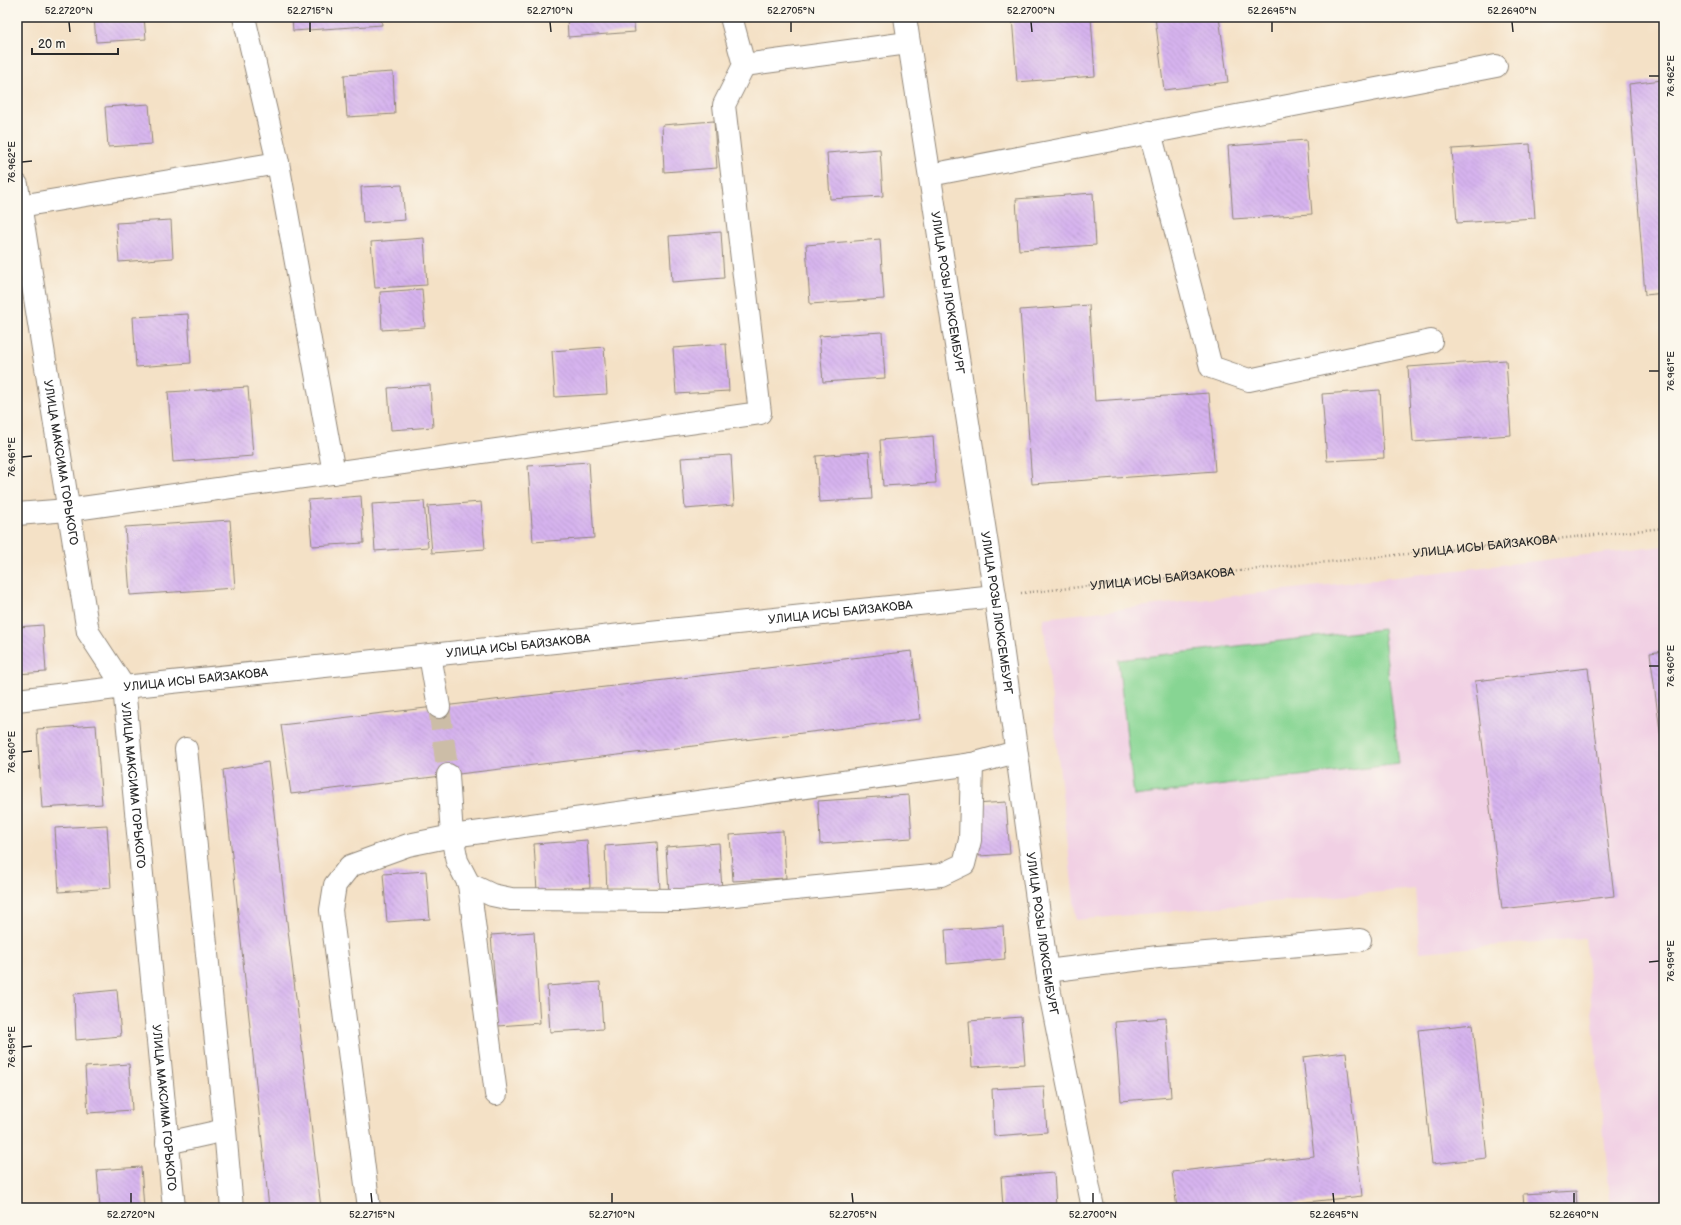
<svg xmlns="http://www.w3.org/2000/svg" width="1681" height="1225" font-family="'Balsamiq Sans',sans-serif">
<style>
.built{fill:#f1d0e4}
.pitch{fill:#87d593;stroke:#59805f}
.building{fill:url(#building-back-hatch)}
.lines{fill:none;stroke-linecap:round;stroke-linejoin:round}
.minor-tunnel{stroke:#ccbda7;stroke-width:22;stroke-dasharray:22 11;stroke-linecap:butt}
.minor-casing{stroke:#908678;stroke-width:24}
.path{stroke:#908678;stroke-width:2.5;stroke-dasharray:1 3;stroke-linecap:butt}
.minor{stroke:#fff;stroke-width:22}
.ticks{fill:none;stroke:#2b2b2b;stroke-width:1.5}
.labels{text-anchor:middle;stroke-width:3.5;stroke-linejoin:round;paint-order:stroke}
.street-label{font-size:12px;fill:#2b2b2b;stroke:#fbf7ec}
.neatline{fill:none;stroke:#2b2b2b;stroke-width:1.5}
.ticks-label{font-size:10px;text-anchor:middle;fill:#2b2b2b}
</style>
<defs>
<pattern id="building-back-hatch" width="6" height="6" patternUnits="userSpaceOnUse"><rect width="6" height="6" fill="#d6b3ee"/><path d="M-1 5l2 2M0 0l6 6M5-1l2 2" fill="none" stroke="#b89acc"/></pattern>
</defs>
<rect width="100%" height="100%" fill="#fbf7ec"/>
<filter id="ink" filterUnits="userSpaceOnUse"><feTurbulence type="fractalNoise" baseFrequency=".025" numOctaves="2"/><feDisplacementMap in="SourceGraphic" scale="8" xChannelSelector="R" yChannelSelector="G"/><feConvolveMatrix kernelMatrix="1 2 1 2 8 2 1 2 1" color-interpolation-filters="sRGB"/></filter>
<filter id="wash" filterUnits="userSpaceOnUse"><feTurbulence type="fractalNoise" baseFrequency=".012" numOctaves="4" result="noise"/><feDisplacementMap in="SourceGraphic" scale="16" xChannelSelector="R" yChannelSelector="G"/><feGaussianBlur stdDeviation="0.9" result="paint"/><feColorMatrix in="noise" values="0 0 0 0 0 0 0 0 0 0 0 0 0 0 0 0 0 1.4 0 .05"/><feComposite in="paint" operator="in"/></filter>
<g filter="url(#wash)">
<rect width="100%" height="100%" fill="#f4e1c6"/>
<path class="built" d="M1664,546v662h-53l-26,-270 -165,14 -5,-63 -339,31 -33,-302z"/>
<path class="pitch" d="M1383,629l16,135 -265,32 -16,-136z"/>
<g id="blocks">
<path class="building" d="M94,17h50l2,22 -50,3z
M292,17h89l1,8 -89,6z
M567,17h66l2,15 -67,5z
M1012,17h79l4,59 -78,6z
M1155,17h64l9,65 -64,8z
M393,72l2,42 -48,3 -3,-42z
M1662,80l2,32v181l-19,2 -16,-211z
M149,104l3,40 -44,3 -3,-40z
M714,121l3,47 -53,4 -2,-47z
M1306,140l6,74 -79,5 -5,-73z
M1530,144l5,74 -78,5 -5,-74z
M880,149l3,47 -53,3 -3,-46z
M402,185l3,35 -42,3 -2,-36z
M1093,193l3,52 -77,5 -3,-51z
M171,220l2,38 -54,4 -3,-39z
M721,232l3,46 -52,4 -3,-46z
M424,238l3,47 -52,3 -4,-46z
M880,239l4,60 -74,5 -4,-59z
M422,289l3,38 -43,3 -2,-38z
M1089,305l6,96 114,-8 6,78 -183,13 -12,-174z
M188,314l3,49 -55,4 -3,-50z
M882,332l3,46 -62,4 -4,-46z
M726,344l3,47 -53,3 -3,-46z
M604,347l3,47 -52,3 -3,-46z
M1506,360l5,75 -98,7 -5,-75z
M430,385l3,42 -42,3 -3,-42z
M248,387l5,69 -80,6 -5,-70z
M1380,390l4,68 -57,3 -5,-67z
M17,398l3,30h-3z
M933,436l3,47 -53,3 -3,-46z
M869,452l3,47 -53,3 -3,-46z
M731,455l3,50 -49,4 -4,-51z
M589,462l5,76 -61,4 -5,-76z
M361,496l3,47 -52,3 -4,-46z
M424,501l4,46 -53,4 -3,-47z
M481,502l4,47 -53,4 -4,-47z
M230,520l5,68 -105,7 -5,-68z
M43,625l3,47 -29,2v-47z
M912,651l8,68 -629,75 -10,-69z
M1664,651v103h-1l-13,-101z
M1588,668l26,228 -112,13 -27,-228z
M96,725l6,79 -60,4 -5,-79z
M268,762l53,446h-52l-46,-438z
M909,795l3,43 -92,6 -2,-43z
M1006,802l4,52 -31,2 -4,-52z
M107,825l4,63 -52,4 -4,-64z
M783,831l3,47 -53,3 -3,-46z
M587,840l3,47 -53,4 -3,-47z
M657,842l3,47 -53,3 -2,-46z
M719,843l3,47 -53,3 -3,-46z
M426,871l4,48 -43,3 -4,-48z
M1003,926l2,33 -58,5 -2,-34z
M534,932l6,91 -42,3 -7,-91z
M600,982l3,47 -53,3 -3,-46z
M117,990l4,46 -45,4 -2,-46z
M1021,1017l4,47 -53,3 -3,-46z
M1166,1018l5,79 -50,4 -6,-79z
M1473,1024l14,134 -55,6 -14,-134z
M1346,1052l16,144 -108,12h-77l-5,-36 142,-16 -11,-99z
M129,1064l3,46 -44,3 -3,-46z
M1044,1086l3,46 -53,4 -2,-47z
M141,1167l3,41h-44l-3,-38z
M1054,1173l2,35h-53l-2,-31z
M1576,1191l1,17h-53l-1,-14z"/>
</g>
</g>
<g filter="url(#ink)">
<use href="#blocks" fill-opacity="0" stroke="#908678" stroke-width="1"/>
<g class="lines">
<path class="minor-tunnel" d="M439,707l9,68"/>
<defs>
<g id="minor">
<path d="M244,17l34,146 56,310"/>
<path id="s2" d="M905,17l90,579 55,397 43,215"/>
<path d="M744,65l164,-22"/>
<path d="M1150,132l61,235 38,13 182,-39"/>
<path d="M930,175l566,-109"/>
<path id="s3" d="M17,185l71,447 36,55 50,521"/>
<path d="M20,206l258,-43"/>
<path d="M17,514l51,-4 692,-97 -36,-308 20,-40 -13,-48"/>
<path d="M430,655l9,52"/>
<path id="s4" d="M17,700l107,-13 871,-91"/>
<path d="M448,775l4,61 5,25 12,23 23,11 19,4 171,1 259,-25 23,-11 6,-24 2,-76"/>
<path d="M469,884l27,210"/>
<path d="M1047,971l111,-14 202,-17"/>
<path d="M225,1130l7,78"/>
<path d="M167,1143l58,-13 -39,-381"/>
<path d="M369,1208l-38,-298 4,-25 15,-19 58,-21 44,-9 520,-72 44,-12"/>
</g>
</defs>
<use href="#minor" class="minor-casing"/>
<path class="path" id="s1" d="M1021,593l643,-65"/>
<use href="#minor" class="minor"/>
</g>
</g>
<path class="ticks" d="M69,22l1,10M310,22v10M550,22l1,10M791,22v10M1031,22l1,10M1272,22v10M1512,22l1,10M1649,76h10M22,162l10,-1M1649,371h10M22,457l10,-1M1649,666h10M22,752l10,-1M1649,962l10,-1M22,1047l10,-1M131,1193v10M371,1193l1,10M612,1193v10M852,1193l1,10M1093,1193v10M1333,1193l1,10M1574,1193v10"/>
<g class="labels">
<g class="street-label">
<text dy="4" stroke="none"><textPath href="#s2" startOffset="279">УЛИЦА РОЗЫ ЛЮКСЕМБУРГ</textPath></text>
<text dy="4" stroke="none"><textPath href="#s3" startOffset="281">УЛИЦА МАКСИМА ГОРЬКОГО</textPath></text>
<text dy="4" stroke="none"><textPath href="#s1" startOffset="466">УЛИЦА ИСЫ БАЙЗАКОВА</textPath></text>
<text dy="4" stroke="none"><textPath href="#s1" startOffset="142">УЛИЦА ИСЫ БАЙЗАКОВА</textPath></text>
<text dy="4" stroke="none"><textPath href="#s4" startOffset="828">УЛИЦА ИСЫ БАЙЗАКОВА</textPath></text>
<text dy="4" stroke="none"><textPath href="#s2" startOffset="603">УЛИЦА РОЗЫ ЛЮКСЕМБУРГ</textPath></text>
<text dy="4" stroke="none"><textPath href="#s4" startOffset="504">УЛИЦА ИСЫ БАЙЗАКОВА</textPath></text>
<text dy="4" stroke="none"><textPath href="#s4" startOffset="180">УЛИЦА ИСЫ БАЙЗАКОВА</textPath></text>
<text dy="4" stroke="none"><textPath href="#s3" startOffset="617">УЛИЦА МАКСИМА ГОРЬКОГО</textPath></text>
<text dy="4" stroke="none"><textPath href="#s2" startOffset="927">УЛИЦА РОЗЫ ЛЮКСЕМБУРГ</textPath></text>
<text dy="4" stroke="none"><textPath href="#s3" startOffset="941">УЛИЦА МАКСИМА ГОРЬКОГО</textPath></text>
</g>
</g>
<rect width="1681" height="1225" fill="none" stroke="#fbf7ec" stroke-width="44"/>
<path d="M32 48v6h86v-6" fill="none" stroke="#2b2b2b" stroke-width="2"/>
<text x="38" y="48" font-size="12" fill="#2b2b2b" stroke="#fbf7ec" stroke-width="3" paint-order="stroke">20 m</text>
<rect x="22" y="22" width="1637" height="1181" class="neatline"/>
<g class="ticks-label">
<text x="69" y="14">52.2720°N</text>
<text x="310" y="14">52.2715°N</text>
<text x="550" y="14">52.2710°N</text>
<text x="791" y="14">52.2705°N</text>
<text x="1031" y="14">52.2700°N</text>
<text x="1272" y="14">52.2695°N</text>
<text x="1512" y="14">52.2690°N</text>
<text transform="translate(1670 76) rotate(-90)" y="4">76.962°E</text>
<text transform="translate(11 162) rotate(-90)" y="4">76.962°E</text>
<text transform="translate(1670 371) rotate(-90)" y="4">76.961°E</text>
<text transform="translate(11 457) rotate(-90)" y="4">76.961°E</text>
<text transform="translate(1670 666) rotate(-90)" y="4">76.960°E</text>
<text transform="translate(11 752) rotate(-90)" y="4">76.960°E</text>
<text transform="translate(1670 961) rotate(-90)" y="4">76.959°E</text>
<text transform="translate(11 1047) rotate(-90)" y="4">76.959°E</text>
<text x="131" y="1218">52.2720°N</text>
<text x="372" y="1218">52.2715°N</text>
<text x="612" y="1218">52.2710°N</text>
<text x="853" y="1218">52.2705°N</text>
<text x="1093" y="1218">52.2700°N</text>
<text x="1334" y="1218">52.2695°N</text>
<text x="1574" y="1218">52.2690°N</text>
</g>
</svg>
